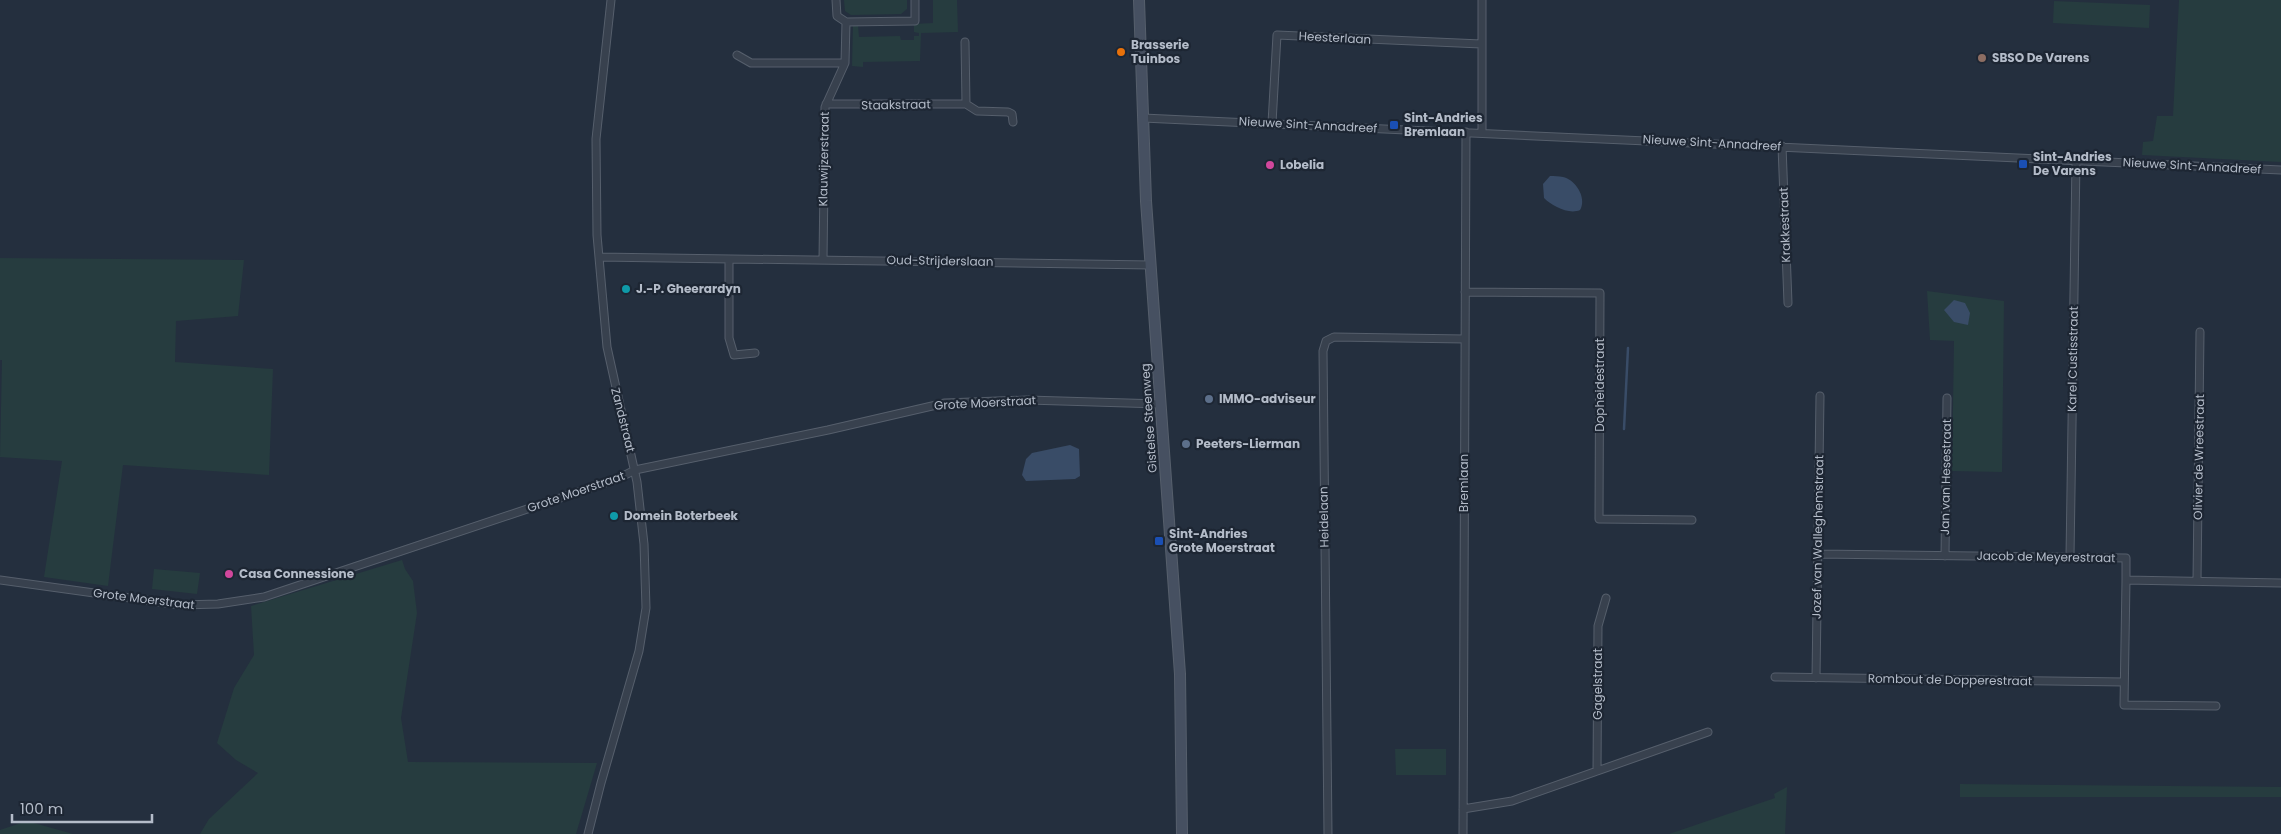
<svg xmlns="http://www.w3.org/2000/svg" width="2281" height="834" font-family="Poppins,sans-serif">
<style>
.green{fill:#263c3f}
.water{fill:#394c67}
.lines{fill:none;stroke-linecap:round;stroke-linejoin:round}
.stream{stroke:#394c67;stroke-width:2.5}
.minor-casing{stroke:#565f6c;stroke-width:9}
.secondary-casing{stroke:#565f6c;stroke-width:12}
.minor{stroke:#38414e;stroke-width:7}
.secondary{stroke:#465061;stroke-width:10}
.food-dot{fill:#e8710a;stroke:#1d2633;stroke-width:2}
.education-dot{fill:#8d6e63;stroke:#1d2633;stroke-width:2}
.transit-dot{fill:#1a4fb4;stroke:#1d2633;stroke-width:2}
.hotel-dot{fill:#d1479c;stroke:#1d2633;stroke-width:2}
.culture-dot{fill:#0f9aa8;stroke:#1d2633;stroke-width:2}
.service-dot{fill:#5c6f8a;stroke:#1d2633;stroke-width:2}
.labels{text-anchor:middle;stroke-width:4.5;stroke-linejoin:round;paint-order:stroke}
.street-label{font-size:12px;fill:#b4bcc9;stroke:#1d2633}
.poi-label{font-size:12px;font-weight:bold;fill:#b4bcc9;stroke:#1d2633;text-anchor:start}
</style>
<rect width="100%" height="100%" fill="#242f3e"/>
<path class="green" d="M844,0h63v9l-6,5 -50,1 -6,-4z
M933,0h24l1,32 -37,1 -1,28 -57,1v5l-11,-1 1,-41h5l1,12 41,-1 1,4h13v-4h5v-3l-5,-1v-8l19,-1z
M2179,0h102v162l-139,-7 1,-13 10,-1 4,-25h16z
M2054,1l96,4 -1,23 -96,-5z
M0,258l244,2 -6,56 -62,5 -1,41 98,7 -4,106 -146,-10 -15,121 -64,-9 18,-116 -62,-4 2,-97h-2z
M1927,291l77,10 -2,171 -50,-1 2,-130 -24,-1z
M402,560l3,9 8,12 4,32 -16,105 7,44 189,1 -21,71h-376l9,-15 49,-46 -22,-13 -19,-17 17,-55 20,-33 -3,-49z
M154,569l46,4 -3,21 -45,-5z
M1395,749h51v26h-50z
M1960,784l321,3v10h-321z
M1787,787l-2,47h-116l106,-36 -1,-4z
M27,821l46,13h-73v-4z"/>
<path class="water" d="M1550,176c4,0 9,0 13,1 13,3 24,21 17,33 -11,5 -28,-4 -36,-12l-1,-14z
M1954,300l11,3 5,10 -2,12 -14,-3 -10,-12z
M1070,445l9,4 1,27 -5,3 -49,2 -4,-6 4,-16 6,-6z"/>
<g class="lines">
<path class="stream" d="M1624,429l4,-81"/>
<defs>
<path id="minor" d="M846,22l69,-1v-21
M965,42l1,62
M737,55l14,8h94
M826,104h140l11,7 31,1 4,2 1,8
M1143,118l1138,52
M1272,123l5,-88 204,9
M1482,133v-133
M1782,146l6,157
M599,257l552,8
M729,259v79l5,17 21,-2
M823,260l2,-153 20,-44 1,-41 -9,-6 -1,-16
M1465,292l135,1 -1,226 93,1
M1818,554l308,4v22l155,3
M1945,556l2,-158
M2070,557l6,-397
M0,580l181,25 37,-1 46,-7 353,-118 18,-9 193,-40 117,-27 83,-3 132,4
M2126,580l-2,125 92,1
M2197,581l3,-249
M1775,677l349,5
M1816,678l4,-282
M1597,771l1,-145 8,-28
M1463,809l49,-8 196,-69
M588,834l13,-51 38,-132 7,-43 -2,-64 -7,-62 -30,-135 -10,-112 -1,-96 15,-139
M1328,834l-5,-483 3,-10 8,-4 131,2
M1463,834l3,-702"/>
<path id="secondary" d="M1139,0l7,201 34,473 2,160"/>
</defs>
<use href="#minor" class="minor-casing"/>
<use href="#secondary" class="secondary-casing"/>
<use href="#minor" class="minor"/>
<use href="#secondary" class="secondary"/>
</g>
<circle class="food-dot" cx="1121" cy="52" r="5"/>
<circle class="education-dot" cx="1982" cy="58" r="5"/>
<g class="transit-dot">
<rect x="1389" y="120" width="10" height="10" rx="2.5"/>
<rect x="2018" y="159" width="10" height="10" rx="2.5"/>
<rect x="1154" y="536" width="10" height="10" rx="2.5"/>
</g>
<g class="hotel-dot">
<circle cx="1270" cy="165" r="5"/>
<circle cx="229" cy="574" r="5"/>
</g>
<g class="culture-dot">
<circle cx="626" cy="289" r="5"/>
<circle cx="614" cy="516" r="5"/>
</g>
<g class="service-dot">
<circle cx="1209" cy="399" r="5"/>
<circle cx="1186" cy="444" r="5"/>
</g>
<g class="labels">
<g class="street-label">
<text transform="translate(1335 38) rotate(3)" y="4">Heesterlaan</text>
<text transform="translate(896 105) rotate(-1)" y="4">Staakstraat</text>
<text transform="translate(1308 125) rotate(3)" y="4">Nieuwe Sint-Annadreef</text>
<text transform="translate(1712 143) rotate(3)" y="4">Nieuwe Sint-Annadreef</text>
<text transform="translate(824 159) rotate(-89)" y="4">Klauwijzerstraat</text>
<text transform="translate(2192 166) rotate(3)" y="4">Nieuwe Sint-Annadreef</text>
<text transform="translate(1785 225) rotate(-92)" y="4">Krakkestraat</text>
<text transform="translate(940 261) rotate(1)" y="4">Oud-Strijderslaan</text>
<text transform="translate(2073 359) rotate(-89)" y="4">Karel Custisstraat</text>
<text transform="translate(1600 385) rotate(-90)" y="4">Dopheidestraat</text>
<text transform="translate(985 403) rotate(-3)" y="4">Grote Moerstraat</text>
<text transform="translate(1149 418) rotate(-94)" y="4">Gistelse Steenweg</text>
<text transform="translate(623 420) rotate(76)" y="4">Zandstraat</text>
<text transform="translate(2199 457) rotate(-89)" y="4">Olivier de Wreestraat</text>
<text transform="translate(1946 477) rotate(-89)" y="4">Jan van Hesestraat</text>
<text transform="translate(1464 483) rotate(-90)" y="4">Bremlaan</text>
<text transform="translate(576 492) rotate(-19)" y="4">Grote Moerstraat</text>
<text transform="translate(1324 517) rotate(-91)" y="4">Heidelaan</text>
<text transform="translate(1818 537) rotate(-89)" y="4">Jozef van Walleghemstraat</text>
<text transform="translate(2046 557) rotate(1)" y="4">Jacob de Meyerestraat</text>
<text transform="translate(144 599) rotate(7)" y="4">Grote Moerstraat</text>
<text transform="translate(1950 680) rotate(1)" y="4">Rombout de Dopperestraat</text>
<text transform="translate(1598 684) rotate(-90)" y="4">Gagelstraat</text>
</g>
<g class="poi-label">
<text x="1131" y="49">Brasserie<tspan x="1131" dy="14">Tuinbos</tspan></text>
<text x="1992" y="62">SBSO De Varens</text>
<text x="1404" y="122">Sint-Andries<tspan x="1404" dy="14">Bremlaan</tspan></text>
<text x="2033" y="161">Sint-Andries<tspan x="2033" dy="14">De Varens</tspan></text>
<text x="1280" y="169">Lobelia</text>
<text x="636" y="293">J.-P. Gheerardyn</text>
<text x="1219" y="403">IMMO-adviseur</text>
<text x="1196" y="448">Peeters-Lierman</text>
<text x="624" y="520">Domein Boterbeek</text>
<text x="1169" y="538">Sint-Andries<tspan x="1169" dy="14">Grote Moerstraat</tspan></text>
<text x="239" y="578">Casa Connessione</text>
</g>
</g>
<path d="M12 814v8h140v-8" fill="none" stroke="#b4bcc9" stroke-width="2.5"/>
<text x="20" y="814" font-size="15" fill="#b4bcc9" stroke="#1d2633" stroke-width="4" paint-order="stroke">100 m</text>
</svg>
